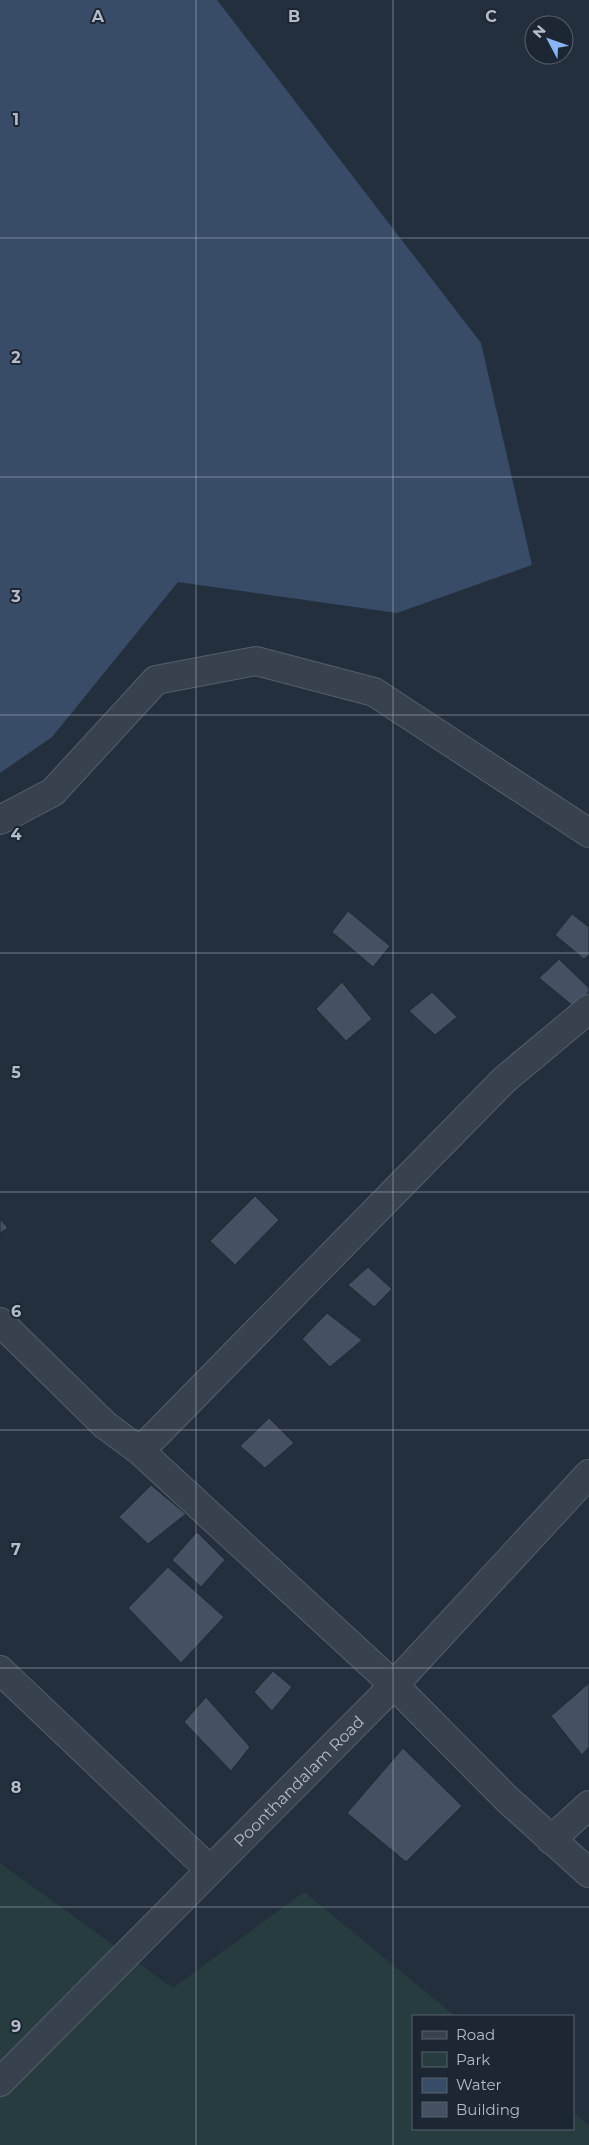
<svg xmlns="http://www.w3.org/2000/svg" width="589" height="2145" font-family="Montserrat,sans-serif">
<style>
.green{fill:#263c3f}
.water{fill:#394c67}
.building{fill:#455162;stroke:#1f2835}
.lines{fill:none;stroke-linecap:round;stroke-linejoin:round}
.minor-casing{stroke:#565f6c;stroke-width:30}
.tertiary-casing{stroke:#565f6c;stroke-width:30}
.minor{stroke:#38414e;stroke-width:28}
.tertiary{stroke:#38414e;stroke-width:28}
.grid{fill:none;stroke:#b4bcc9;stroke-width:1;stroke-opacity:0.55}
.labels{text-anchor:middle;stroke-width:4;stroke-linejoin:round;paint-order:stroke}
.street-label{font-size:16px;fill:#b4bcc9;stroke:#1d2633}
.grid-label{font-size:16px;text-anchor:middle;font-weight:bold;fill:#b4bcc9;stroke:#1d2633;stroke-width:4;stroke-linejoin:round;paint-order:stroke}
</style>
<rect width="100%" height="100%" fill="#242f3e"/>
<path class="green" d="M0,1863l173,125 131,-96 151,124h-42v113h160v-17l16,13v20h-589z"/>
<path class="water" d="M0,0h217l264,343 51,222 -135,48 -219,-31 -126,155 -52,36z"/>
<path class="building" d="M348,911l42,35 -17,21 -41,-35z
M572,914l17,13v28l-5,4 -29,-24z
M559,959l30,29v4l-16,14 -34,-28z
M342,982l30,37 -26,22 -30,-32z
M432,992l25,25 -22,18 -26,-24z
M255,1196l24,24 -44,45 -25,-24z
M0,1219l8,9 -8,5z
M368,1267l24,22 -18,18 -26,-22z
M327,1313l35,27 -32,27 -28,-28z
M269,1418l25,25 -29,25 -25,-22z
M151,1485l35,29 -38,30 -29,-27z
M197,1532l28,28 -24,27 -29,-27z
M168,1567l56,50 -43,46 -53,-55z
M273,1671l19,16 -20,24 -18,-19z
M589,1683v64l-7,8 -31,-39z
M206,1697l44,50 -19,24 -47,-49z
M403,1748l59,58 -56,56 -59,-49z"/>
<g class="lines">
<defs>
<path id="minor" d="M0,820l53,-28 103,-112 100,-19 118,31 215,141
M0,1322l105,103 35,26 254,234 114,115 81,73
M140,1451l364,-371 85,-71
M0,1670l210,200
M551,1840l38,-35"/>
<g id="tertiary">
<path id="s1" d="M0,2082l394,-397 195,-211"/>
</g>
</defs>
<use href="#minor" class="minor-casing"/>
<use href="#tertiary" class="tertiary-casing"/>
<use href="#minor" class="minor"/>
<use href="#tertiary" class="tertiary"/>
</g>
<path class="grid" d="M196,0v2145M393,0v2145M0,238h589M0,477h589M0,715h589M0,953h589M0,1192h589M0,1430h589M0,1668h589M0,1907h589"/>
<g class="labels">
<g class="street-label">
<text dy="6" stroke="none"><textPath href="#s1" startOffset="424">Poonthandalam Road</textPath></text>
</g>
</g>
<g class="grid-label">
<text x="98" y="22">A</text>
<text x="294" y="22">B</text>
<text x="491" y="22">C</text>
<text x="16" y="125">1</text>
<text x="16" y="363">2</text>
<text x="16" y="602">3</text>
<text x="16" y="840">4</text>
<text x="16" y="1078">5</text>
<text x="16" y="1317">6</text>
<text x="16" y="1555">7</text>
<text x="16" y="1793">8</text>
<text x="16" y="2032">9</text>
</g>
<rect x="412" y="2015" width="162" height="115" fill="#1d2633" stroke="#59626f"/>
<rect x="422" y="2031" width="25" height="8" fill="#38414e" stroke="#59626f"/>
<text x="456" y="2040" font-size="15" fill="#b4bcc9">Road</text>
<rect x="422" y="2052" width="25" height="15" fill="#263c3f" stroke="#59626f"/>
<text x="456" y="2065" font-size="15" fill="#b4bcc9">Park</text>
<rect x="422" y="2078" width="25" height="15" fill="#394c67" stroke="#59626f"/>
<text x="456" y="2090" font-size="15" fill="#b4bcc9">Water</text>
<rect x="422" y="2102" width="25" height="15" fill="#455162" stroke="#59626f"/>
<text x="456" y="2115" font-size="15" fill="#b4bcc9">Building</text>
<g transform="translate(549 40) rotate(311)"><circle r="24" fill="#1d2633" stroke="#59626f"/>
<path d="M0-4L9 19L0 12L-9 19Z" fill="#8ab4f8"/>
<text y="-8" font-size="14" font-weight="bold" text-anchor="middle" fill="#b4bcc9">N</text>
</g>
</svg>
